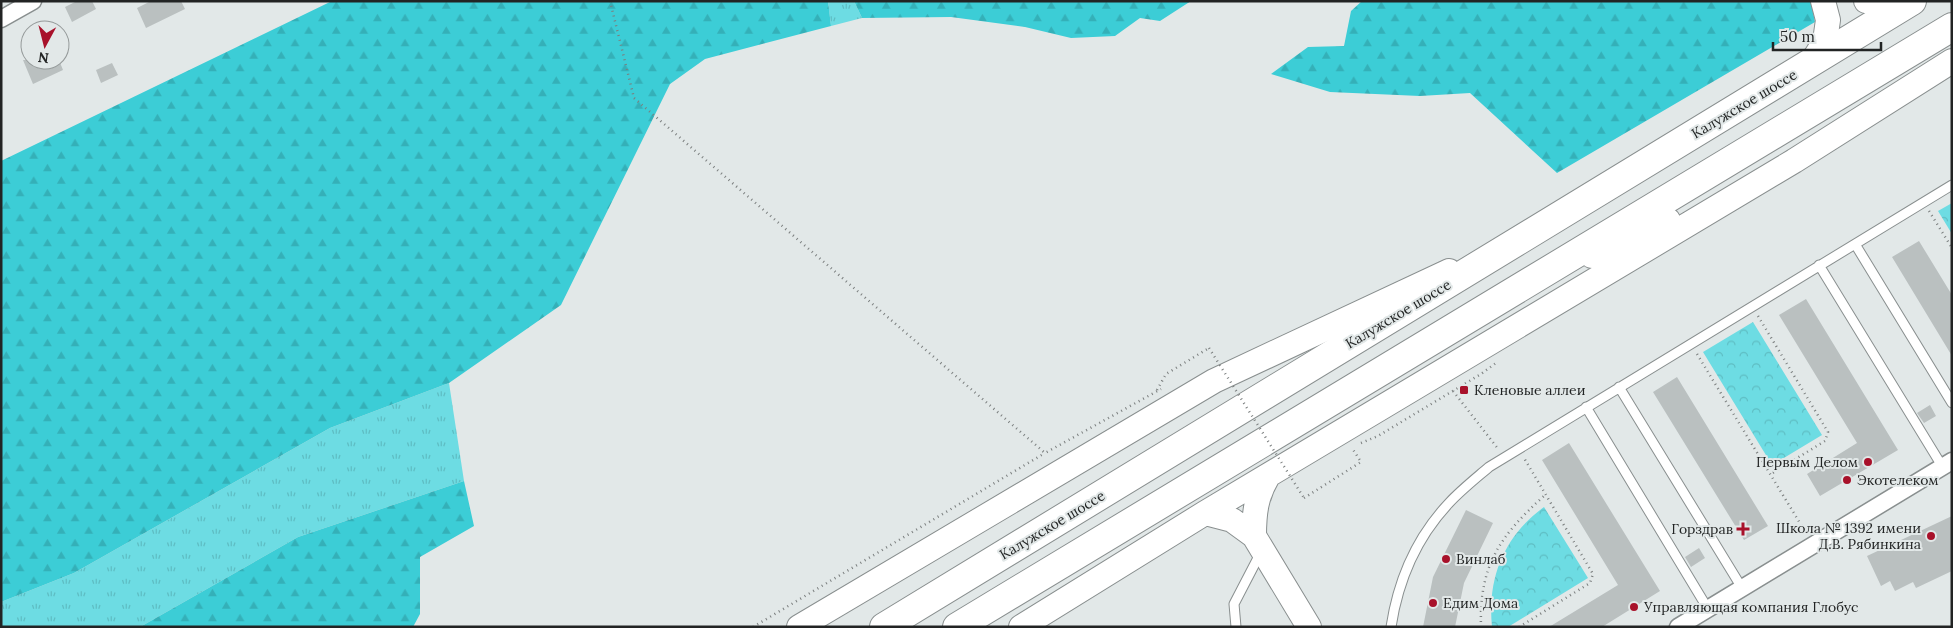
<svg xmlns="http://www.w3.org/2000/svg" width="1953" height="628" font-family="Lora,serif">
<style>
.grass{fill:url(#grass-tufts)}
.forest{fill:url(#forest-firs)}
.park{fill:url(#park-crowns)}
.building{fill:#bac0c0}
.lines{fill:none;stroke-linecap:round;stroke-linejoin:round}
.lane-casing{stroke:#898f8f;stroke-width:11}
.street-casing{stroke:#898f8f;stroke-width:19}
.secondary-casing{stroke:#898f8f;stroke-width:26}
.highway-casing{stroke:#898f8f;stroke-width:30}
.path{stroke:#7b7f7f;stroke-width:2.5;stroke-dasharray:1 4;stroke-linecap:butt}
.lane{stroke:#fff;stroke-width:9}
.street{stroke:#fff;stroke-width:16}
.secondary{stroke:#fff;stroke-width:24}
.highway{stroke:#fff;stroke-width:28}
.path-bridge{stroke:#7b7f7f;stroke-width:2.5;stroke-dasharray:1 4;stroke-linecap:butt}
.poi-dot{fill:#a8112a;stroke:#e2e8e8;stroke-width:2}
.labels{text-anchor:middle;stroke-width:4;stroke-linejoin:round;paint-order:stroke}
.street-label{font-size:14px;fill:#222424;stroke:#e2e8e8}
.poi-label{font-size:14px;fill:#222424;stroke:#e2e8e8;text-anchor:start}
</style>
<defs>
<pattern id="grass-tufts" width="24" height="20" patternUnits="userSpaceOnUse" patternTransform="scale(1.25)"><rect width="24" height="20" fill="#6ddce3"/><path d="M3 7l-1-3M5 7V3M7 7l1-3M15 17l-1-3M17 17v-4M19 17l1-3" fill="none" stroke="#5ebdc3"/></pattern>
<pattern id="forest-firs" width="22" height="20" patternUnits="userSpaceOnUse" patternTransform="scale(1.25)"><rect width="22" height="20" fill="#3ccdd6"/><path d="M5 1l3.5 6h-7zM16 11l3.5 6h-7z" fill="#34b0b8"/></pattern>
<pattern id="park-crowns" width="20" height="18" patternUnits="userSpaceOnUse" patternTransform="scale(1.25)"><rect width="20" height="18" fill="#6ddce3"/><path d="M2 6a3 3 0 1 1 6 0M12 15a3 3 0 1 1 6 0" fill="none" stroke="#5ebdc3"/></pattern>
</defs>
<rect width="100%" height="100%" fill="#e2e8e8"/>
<path class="grass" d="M828,1h26l8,17 -31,8z
M449,383l15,98 -166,56 -158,90h-139v-25l73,-29 256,-145z"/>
<path class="forest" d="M332,1h496l3,25 -126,33 -35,25 -109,221 -112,78 -119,45 -256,145 -73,29v-441z
M854,1h337l-31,20 -20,-3 -25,18 -44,2 -46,-11 -74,-10 -89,1z
M1362,1h449l4,21 -258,151 -87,-80 -50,3 -90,-4 -59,-18 37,-27 36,-1 7,-35z
M464,481l10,45 -54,31v57l-7,13h-273l158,-90z"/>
<path class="park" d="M1952,203v31l-14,-23z
M1753,322l69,113 -50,30 -69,-113z
M1544,507l44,71 -80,49h-16c-5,-49 12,-91 52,-120z"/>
<path class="building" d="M77,1h15l4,8 -24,13 -7,-15z
M151,1h30l4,8 -39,19 -9,-20z
M23,60h36l4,10 -30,14z
M112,63l6,12 -17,8 -5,-13z
M1919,241l33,54v61l-60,-99z
M1806,299l92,151 -78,46 -13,-22 50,-31 -78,-128z
M1677,377l91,149 -24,14 -91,-148z
M1930,405l6,11 -12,7 -7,-10z
M1569,443l91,148 -58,36h-53l69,-42 -76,-125z
M1466,510l27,13 -29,60 -9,44h-32l10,-50z
M1952,516v55l-36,17 -3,-6 -18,9 -5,-10 -9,5 -14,-30z
M1699,548l6,10 -14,9 -6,-10z"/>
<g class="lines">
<defs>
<path id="lane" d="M1855,244l97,159
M1819,265l123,201
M1619,387l123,201
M1586,407l122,202
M1236,627l-2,-23 27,-52
M1391,627c7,-46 26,-90 58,-124 12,-13 26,-24 40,-36l463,-282"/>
<path id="street" d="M1,19l32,-18
M1678,627l274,-166"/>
<path id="secondary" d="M1866,1l25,3 20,-3
M1812,62l13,-21 3,-21 -5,-19
M1592,256l76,-36
M1205,513l27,7 22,16 55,91
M1254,536c0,-23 2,-40 14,-60
M799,627l415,-246 235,-110
M1021,627l184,-114 589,-352 158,-100"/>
<path id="highway" d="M884,627l1028,-626
M957,627l995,-600"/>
</defs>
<use href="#lane" class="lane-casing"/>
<use href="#street" class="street-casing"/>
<use href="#secondary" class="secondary-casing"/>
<use href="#highway" class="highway-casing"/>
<path class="path" d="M610,1l24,97 411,355 116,-64
M1929,211l23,37
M1758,316l70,116 -3,9 -54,33
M1697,354l109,179
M1157,390l9,-16 43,-26
M1453,391l46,59
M1361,443l17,-7 103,-62 15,-11
M1304,498l57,-36 -9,-14
M753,627l292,-174
M1481,627c-2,-63 20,-92 64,-132
M1519,627l71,-44 3,-9 -69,-116"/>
<use href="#lane" class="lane"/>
<use href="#street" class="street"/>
<use href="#secondary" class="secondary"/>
<use href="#highway" class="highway"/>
<path class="path-bridge" d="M1209,348l95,150"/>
</g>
<g class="poi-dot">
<rect x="1459" y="385" width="10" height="10" rx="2.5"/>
<circle cx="1868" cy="462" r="5"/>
<circle cx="1847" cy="480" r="5"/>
<path d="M1740.5 521.5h5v5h5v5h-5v5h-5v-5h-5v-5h5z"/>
<circle cx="1931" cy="536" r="5"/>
<circle cx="1446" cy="559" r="5"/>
<circle cx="1433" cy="603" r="5"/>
<circle cx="1634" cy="607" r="5"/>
</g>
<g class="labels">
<g class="street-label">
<text transform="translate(1744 104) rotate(-31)" y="5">Калужское шоссе</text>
<text transform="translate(1398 314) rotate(-31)" y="5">Калужское шоссе</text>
<text transform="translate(1052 525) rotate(-31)" y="5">Калужское шоссе</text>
</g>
<g class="poi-label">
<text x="1474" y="395">Кленовые аллеи</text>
<text x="1858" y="467" text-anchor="end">Первым Делом</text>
<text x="1857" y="485">Экотелеком</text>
<text x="1921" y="533" text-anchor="end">Школа № 1392 имени<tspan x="1921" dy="16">Д.В. Рябинкина</tspan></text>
<text x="1733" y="534" text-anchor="end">Горздрав</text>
<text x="1456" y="564">Винлаб</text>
<text x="1443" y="608">Едим Дома</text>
<text x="1644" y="612">Управляющая компания Глобус</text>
</g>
</g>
<rect width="1953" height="628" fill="none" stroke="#222424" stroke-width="5"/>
<g transform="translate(45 45) rotate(187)"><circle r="24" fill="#e2e8e8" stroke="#959a9a"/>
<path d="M0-4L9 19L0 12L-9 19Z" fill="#a8112a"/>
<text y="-8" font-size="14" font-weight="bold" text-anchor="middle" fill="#222424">N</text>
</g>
<path d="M1773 42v8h108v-8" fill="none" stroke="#222424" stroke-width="2.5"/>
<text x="1780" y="42" font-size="15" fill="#222424" stroke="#e2e8e8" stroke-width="4" paint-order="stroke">50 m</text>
</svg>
